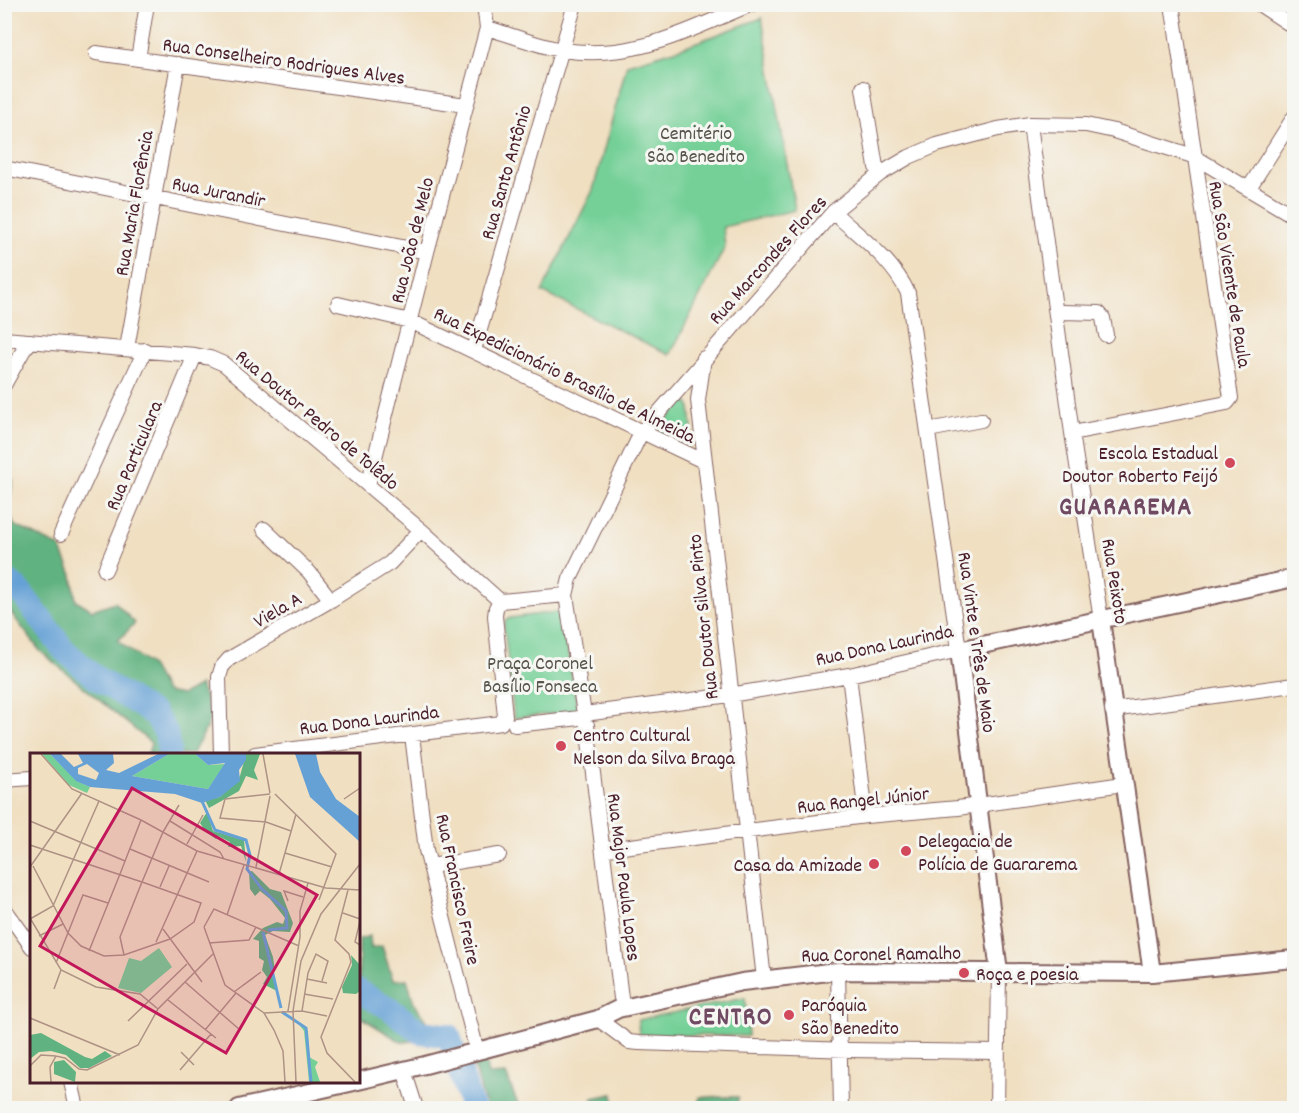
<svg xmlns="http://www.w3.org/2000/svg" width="1299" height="1113" font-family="Dekko,sans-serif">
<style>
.green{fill:#75d097;stroke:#607861;stroke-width:1.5}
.forest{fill:#60b280;stroke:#556856;stroke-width:1.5}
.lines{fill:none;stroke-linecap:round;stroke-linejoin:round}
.river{stroke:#66a1d6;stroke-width:24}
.minor-casing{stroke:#846260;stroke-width:16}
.major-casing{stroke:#846260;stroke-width:20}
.minor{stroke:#fff;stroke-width:14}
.major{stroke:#fff;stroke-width:16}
.poi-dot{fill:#d1495b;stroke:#f6f6f2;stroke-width:2}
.labels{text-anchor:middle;stroke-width:6;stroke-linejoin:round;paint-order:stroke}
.street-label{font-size:20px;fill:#4a1f2b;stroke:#f6f6f2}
.park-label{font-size:20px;fill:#57544b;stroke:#f6f6f2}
.poi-label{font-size:20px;fill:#4a1f2b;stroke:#f6f6f2;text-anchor:start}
.district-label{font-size:26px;font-weight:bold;letter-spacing:1.5px;fill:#704962;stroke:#f6f6f2}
.inset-river{fill:none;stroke:#66a1d6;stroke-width:3}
.inset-road{fill:none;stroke:#ae9285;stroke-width:1.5}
.view{fill:#c2185b;fill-opacity:0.15;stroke:#c2185b;stroke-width:3}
.inset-edge{fill:none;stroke:#4a1f2b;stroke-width:3}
</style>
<rect width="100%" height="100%" fill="#f6f6f2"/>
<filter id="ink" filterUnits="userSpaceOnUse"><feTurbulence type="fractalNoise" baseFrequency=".0167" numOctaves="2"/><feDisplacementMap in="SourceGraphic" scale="12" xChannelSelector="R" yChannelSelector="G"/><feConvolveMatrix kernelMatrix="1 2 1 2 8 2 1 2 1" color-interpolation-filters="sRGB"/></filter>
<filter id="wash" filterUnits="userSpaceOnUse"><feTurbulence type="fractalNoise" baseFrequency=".008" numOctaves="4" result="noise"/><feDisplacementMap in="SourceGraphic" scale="24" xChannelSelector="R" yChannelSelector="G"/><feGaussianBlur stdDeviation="1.35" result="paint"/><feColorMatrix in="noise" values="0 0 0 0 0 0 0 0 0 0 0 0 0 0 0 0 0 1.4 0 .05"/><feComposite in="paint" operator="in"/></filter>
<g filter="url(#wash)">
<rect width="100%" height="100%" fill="#f0dfc1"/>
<path class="green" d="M762,18l33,192 -72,17 2,20 -55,108 -128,-63 51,-102 34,-126 51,-15z
M683,402h4l3,4 3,36 -2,3h-4l-28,-14 1,-5z
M557,612l5,5 16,94 -64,7 -10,-92 1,-5 5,-3z
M745,998l3,38 -109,-1 -1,-15z"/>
<path class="forest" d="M5,479l8,1 -5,28 6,17 46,22 12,28 4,25 16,10 23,-8 20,21 -17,18 33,25 15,26 16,3 18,-10c3,9 9,20 10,29 0,14 -13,28 -17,40h-45l3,-11 -111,-92 -35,-46v-30l6,-5 -6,-7z
M370,936l1,12 11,-2 11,34 14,-1 7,24 16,22 -15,9v7l-14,1 -42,-26v-77z
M486,1063l2,12 18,-1 11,28 5,6h-36l-12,-42z
M613,1094l2,14h-24l2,-10z
M700,1097h38l-1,11h-38z"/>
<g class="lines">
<path class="river" d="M4,579l15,11 45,60 31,27 60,38 11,18 3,18
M358,991l31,17 31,24 29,4 23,72"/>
</g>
</g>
<g filter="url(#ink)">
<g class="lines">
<defs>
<path id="minor" d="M1259,4l35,23
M487,28c25,7 50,18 75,22 74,11 125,-20 190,-46
M96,53l370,52
M138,59l9,-55
M863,88l13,79 4,7
M1030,124l42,309 29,187
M4,168l423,84
M1249,188l45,-71
M833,212c27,25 59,47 75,81l51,357 -110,25 -119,20 -146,19 -18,-119 4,-16 71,-146 192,-221 47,-38 29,-17 28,-12 61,-16 32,-5 56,1 28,6 79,25 101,60
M338,304l72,17 295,141
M1056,314l7,-2 36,1 4,5 3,17
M4,339l191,16 15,3 14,6 197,166 79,71
M127,348l51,-284
M474,350l101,-346
M704,358l-6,42 66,579
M4,385l19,-34 8,-10
M928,430l53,-10
M1072,433l155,-30 4,-5 -59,-394
M368,485l59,-233 60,-224 -3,-24
M264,529l45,43 22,28
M61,534l84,-184
M105,570l90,-215
M500,601l66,-6
M849,675l17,141
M1112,710l182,-25
M515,725l65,-7
M587,725l34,273
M412,735l14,115 51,201
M221,754l-2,-77 3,-10 7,-8 102,-59 59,-37 31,-33
M255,754l246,-31 4,-7 -10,-100 1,-8 4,-7
M4,780l28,-2
M607,849l259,-33 92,-8 165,-24
M431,866l68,-11
M4,908l28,39
M838,971l3,137
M598,1019l31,23 10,1 210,7 148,2
M404,1070l12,38
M71,1082l6,26
M997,1108l2,-136"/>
<path id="major" d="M1101,620l51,353
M999,972l-40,-322 335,-72
M358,1081l67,-16 173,-46 20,-10 124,-27 96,-11 314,2 142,-14
M239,1108l115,-26"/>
</defs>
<use href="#minor" class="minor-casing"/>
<use href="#major" class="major-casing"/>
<use href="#minor" class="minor"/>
<use href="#major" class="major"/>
</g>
</g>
<g class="poi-dot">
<circle cx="1230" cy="463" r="6"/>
<circle cx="561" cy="746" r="6"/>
<circle cx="906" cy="851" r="6"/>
<circle cx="874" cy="864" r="6"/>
<circle cx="964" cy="973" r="6"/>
<circle cx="789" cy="1015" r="6"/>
</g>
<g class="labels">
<g class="street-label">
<text transform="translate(284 60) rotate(8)" y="7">Rua Conselheiro Rodrigues Alves</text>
<text transform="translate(505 172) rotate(-74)" y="7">Rua Santo Antônio</text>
<text transform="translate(219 191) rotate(11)" y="7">Rua Jurandir</text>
<text transform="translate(133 203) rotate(-80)" y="7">Rua Maria Florência</text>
<text transform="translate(411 240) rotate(-76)" y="7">Rua João de Melo</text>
<text transform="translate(767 259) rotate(-48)" y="7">Rua Marcondes Flores</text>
<text transform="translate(1231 274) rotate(81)" y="7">Rua São Vicente de Paula</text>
<text transform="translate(565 374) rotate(26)" y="7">Rua Expedicionário Brasílio de Almeida</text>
<text transform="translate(318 419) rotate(40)" y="7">Rua Doutor Pedro de Tolêdo</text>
<text transform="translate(133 455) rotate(-67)" y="7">Rua Particulara</text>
<text transform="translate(1116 581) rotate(81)" y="7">Rua Peixoto</text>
<text transform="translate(277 609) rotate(-30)" y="7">Viela A</text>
<text transform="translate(702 617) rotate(-96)" y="7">Rua Doutor Silva Pinto</text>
<text transform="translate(978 642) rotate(82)" y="7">Rua Vinte e Três de Maio</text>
<text transform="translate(884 644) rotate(-12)" y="7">Rua Dona Laurinda</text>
<text transform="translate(369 719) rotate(-7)" y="7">Rua Dona Laurinda</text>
<text transform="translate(863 799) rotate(-6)" y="7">Rua Rangel Júnior</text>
<text transform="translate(625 877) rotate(83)" y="7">Rua Major Paula Lopes</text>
<text transform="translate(459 889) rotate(78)" y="7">Rua Francisco Freire</text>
<text transform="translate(881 953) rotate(-1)" y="7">Rua Coronel Ramalho</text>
</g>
<g class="park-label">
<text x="696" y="139">Cemitério<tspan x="696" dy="23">São Benedito</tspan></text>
<text x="540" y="669">Praça Coronel<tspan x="540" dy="23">Basílio Fonseca</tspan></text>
</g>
<g class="poi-label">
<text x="1218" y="459" text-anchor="end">Escola Estadual<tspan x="1218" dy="23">Doutor Roberto Feijó</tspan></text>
<text x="573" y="741">Centro Cultural<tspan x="573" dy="23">Nelson da Silva Braga</tspan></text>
<text x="918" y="847">Delegacia de<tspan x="918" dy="23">Polícia de Guararema</tspan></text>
<text x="862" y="871" text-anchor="end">Casa da Amizade</text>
<text x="976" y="980">Roça e poesia</text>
<text x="801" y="1011">Paróquia<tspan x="801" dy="23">São Benedito</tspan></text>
</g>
<g class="district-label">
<text x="1126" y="514">GUARAREMA</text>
<text x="731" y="1024">CENTRO</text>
</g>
</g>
<g transform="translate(30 753)">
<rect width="330" height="330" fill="#f0dfc1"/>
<path d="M12,1h8l27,27 13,6 -3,6 -18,-8zM139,1h26l13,11 17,-1 -17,25 -76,-13zM129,195l13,19 -31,26 -23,-5 11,-30 12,3zM264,265l14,13 1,26 9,5 -3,5 5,15h-11l-5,-51z" fill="#75d097"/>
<path d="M216,1h14l-6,16 4,10 -12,-4 -7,15 -30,17 -4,-8 15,-3 20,-21zM177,59l6,19 31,9 2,22 -5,-16 -13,1 2,-5 -12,-6 -2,3 -10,-7 -6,-9zM222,118l18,18 11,3 12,31 -3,9 -17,-1 -8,4 8,22 2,14 -4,1 6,19 -14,-7 4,-7 -5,-7 2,-9 -5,-3v-17l-6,-2 10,-11 14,-6 6,2 2,-6 -15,-19 -10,-8 -5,5 -5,-7 -1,-17zM321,202l9,10v26l-4,3 -13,-1 -1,-6 10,-22zM11,280l44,24 7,2 13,-8 7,5 -23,12h-9l-14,-13 -15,-4 -12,1 -9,7v-24zM34,307l12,12 -1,10 -21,-8v-12z" fill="#60b280"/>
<path d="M20,1h11l13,13 9,-4 -5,-9h35l1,9 -8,7 13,3 39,-19h11l-37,22 76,13 17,-26 -17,2 -13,-11h51v6l-7,10 1,11 -20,16 -18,6 -27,-9 -85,-7 -14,-6zM57,11l12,9 -3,7 -18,-6v-6zM265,1h21l4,18 16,27 24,18v25l-50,-45z" fill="#66a1d6" fill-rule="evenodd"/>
<path class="inset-river" d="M171,46l14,31 31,10 4,15 -3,14 14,19 25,23 1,17 -19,2M233,179l18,76M252,259l24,16 5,54"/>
<path class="inset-road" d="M11,1l31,35 69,31 56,31 129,37 34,2M233,1l7,39M240,41l-45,5 -5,19 46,4 25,9M245,41l61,60 -17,46M314,46l16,-11M0,68l95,40M140,68l50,31 4,7M133,79l16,-27M157,91l16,-29M0,92l112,37 21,-50M100,96l79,33M255,100l47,14M3,113l35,67 13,13 23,10 20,-1 46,-16 24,-17 7,-19 -59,-21 -22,55 4,18M0,114l52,-74M226,114l14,-71M90,121l21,-54M249,121l17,-60M130,134l9,-21M318,137l-13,50 14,14 2,8 -30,75 6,16 28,29M258,148l-4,-10 19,6M313,160l17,6M197,162l17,-50M0,165l31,52 35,17 44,7 18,15M0,166l23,-13 46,-105M330,168l-5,21 5,3M174,174l21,58 39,28 10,17 9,21 2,31M174,174l10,-18 85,37M133,176l39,53M9,183l24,-12M126,189l41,-91M179,190l40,-3 7,-13M59,198l31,-77M26,210l27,-68 25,8M277,226l20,4M155,229l55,48M24,236l7,-19M204,239l27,-20M274,241l29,5M138,247l48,38M258,258l12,-74v-26l8,-28M272,258l6,-38 8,-19 12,7 -6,20M234,260l38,-2 25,5M0,265l90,37M98,268l59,-57M175,277l31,-37M151,299l13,13M0,313l11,-11 15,1M150,317l31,-36M21,329l-1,-15 6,-11 9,2 14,11 8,1 51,-25 20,-36 55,-55M266,329l-3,-71 8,-50 20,-47 39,-50"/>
<path class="view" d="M102,35l185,107 -91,158 -186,-107z"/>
<rect width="330" height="330" class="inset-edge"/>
</g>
<rect width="1299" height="1113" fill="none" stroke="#f6f6f2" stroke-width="24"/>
</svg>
